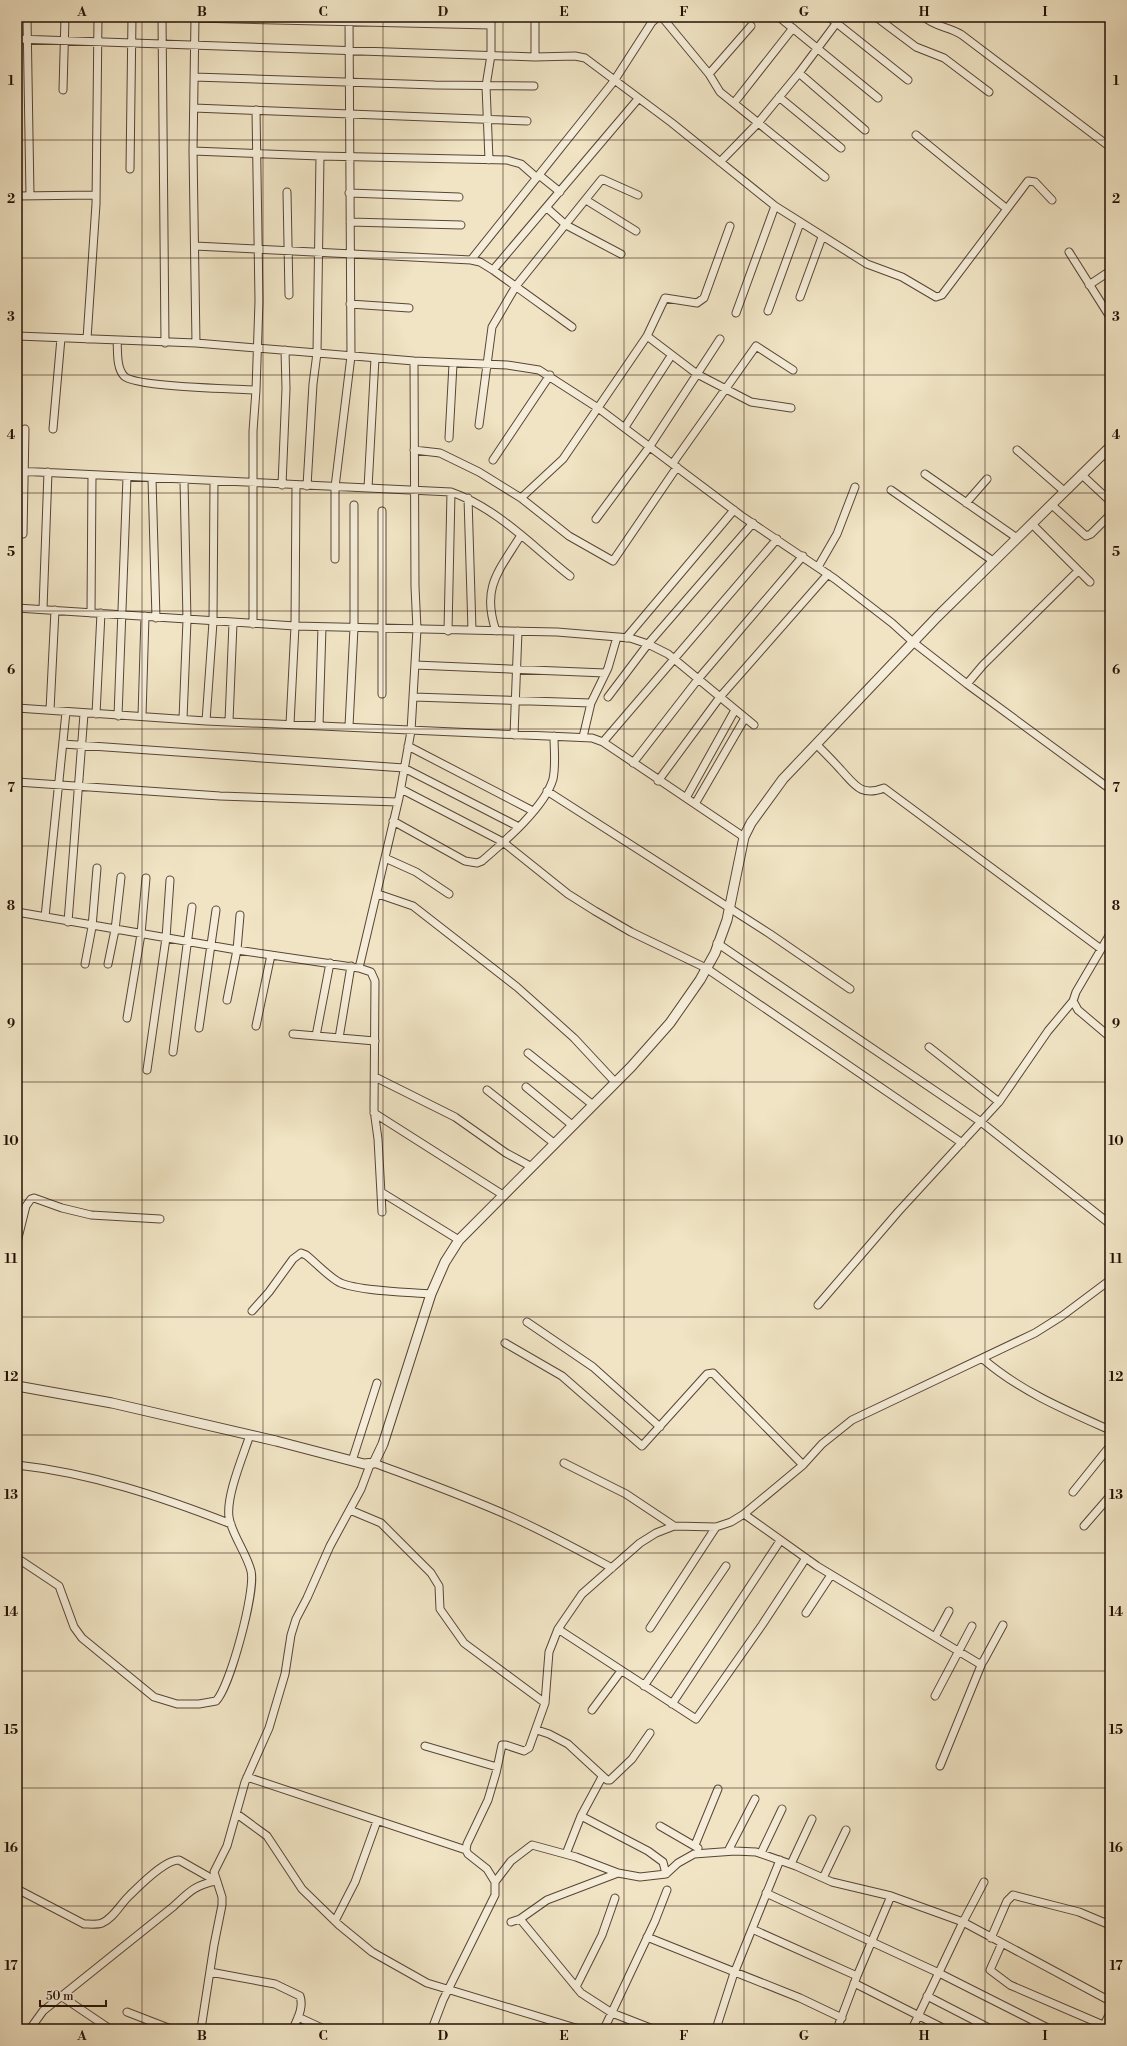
<svg xmlns="http://www.w3.org/2000/svg" width="1127" height="2046" font-family="'Libre Bodoni',serif">
<style>
.lines{fill:none;stroke-linecap:round;stroke-linejoin:round}
.minor-casing{stroke:#584534;stroke-width:9}
.tertiary-casing{stroke:#584534;stroke-width:11}
.minor{stroke:#f5edd9;stroke-width:7}
.tertiary{stroke:#f5edd9;stroke-width:9}
.grid{fill:none;stroke:#251004;stroke-width:1;stroke-opacity:0.55}
.neatline{fill:none;stroke:#251004;stroke-width:1.5}
.grid-label{font-size:13px;text-anchor:middle;font-weight:bold;fill:#251004}
</style>
<rect width="100%" height="100%" fill="#f0e4c4"/>
<filter id="stains"><feTurbulence type="fractalNoise" baseFrequency=".005" numOctaves="4"/><feColorMatrix values="0 0 0 0 .2 0 0 0 0 .09 0 0 0 0 .02 0 0 0 .5 -.17"/></filter>
<radialGradient id="worn" r=".72"><stop offset=".6" stop-color="#630" stop-opacity="0"/><stop offset="1" stop-color="#630" stop-opacity=".3"/></radialGradient>
<g class="lines">
<defs>
<path id="minor" d="M27,17l3,179
M162,17l3,326
M195,17l-2,134 3,192
M535,17v40
M662,17l47,57 11,18 105,85
M779,17l99,81
M829,17l79,63
M876,17l40,30 28,11 45,34
M924,17c11,10 26,10 38,18l148,112
M195,18l296,7
M743,18l1,-1
M17,39l518,18 40,-1 10,2 87,65 103,83 92,58 35,13 34,20 6,-2 86,-114 7,1 17,18
M799,73l66,57
M709,74l42,-48
M194,77l241,8 99,1
M63,90l2,-73
M779,97l62,51
M734,103l59,-75
M194,108l333,13
M916,135l91,74
M193,151l127,5 187,4 14,4 16,14
M489,160l-3,-74 5,-31v-38
M720,162l38,-39 41,-50 42,-56
M130,169l2,-152
M539,175l21,17
M287,192l2,103
M349,193l110,4
M17,196l79,-1
M586,200l50,31
M547,208l19,17 55,29
M350,222l111,3
M195,246l276,14 9,2 13,8 79,57
M1069,252l41,65
M471,260l143,-179 38,-59 6,-5
M493,270l145,-171
M1089,285l21,-14
M800,297l22,-60
M350,304l59,4
M768,311l32,-88
M736,313l39,-107
M17,336l179,7 218,18 93,4 32,5 59,38 145,109 92,62 57,44 21,19 54,42 143,105
M647,336l50,38 54,28 40,6
M87,339l9,-135 2,-187
M117,341c1,10 -1,26 7,35 10,11 112,13 132,14
M479,425l13,-98 24,-41 86,-107 36,16
M625,427l44,-68
M53,429l8,-91
M449,438l4,-74
M414,450l26,3 39,19 42,26 48,38 44,25 64,-94
M1017,450l47,41
M493,460l57,-85
M673,463l83,-117 37,24
M17,471l434,21c46,16 81,54 119,84
M925,474l92,64
M1082,475l28,26
M152,479l4,139
M282,485l4,-96 -1,-39
M307,486l6,-102 4,-31 3,-197
M368,488l7,-130
M891,490l102,71
M468,498l4,132
M521,498l42,-39 84,-123 18,-38 32,5 7,-5 26,-72
M966,503l21,-24
M1052,505l34,31 5,-2 19,-19
M596,519l54,-73 70,-107
M1032,524l58,58
M23,534l2,-105
M335,559v-72l16,-131 -2,-339
M818,567l19,-33 18,-47
M17,608l278,18 262,6 73,6 18,6 20,10 86,71
M43,609l5,-137
M91,613l1,-138
M253,624v-193l3,-41 3,-89 -3,-191
M448,631l3,-139
M496,631c-15,-44 3,-60 25,-96
M626,638l108,-128
M415,665l190,8
M967,684l16,-19 95,-94
M382,694v-183
M414,697l177,6
M608,697l40,-53 105,-121
M17,708l189,13 386,17 11,4 141,95
M50,710l5,-100
M96,714l5,-101
M118,716l9,-239
M142,716l3,-100
M183,719l4,-99 -3,-140
M206,721l7,-99 1,-140
M229,721l4,-98
M290,724l5,-98 1,-140
M319,725l3,-98
M349,726l5,-98v-123
M514,735l4,-104
M583,737l8,-34 17,-35 9,-31
M603,742l174,-203
M63,744l341,24 115,59
M817,745c8,8 16,16 24,25 14,15 20,27 43,18l217,161
M408,746l125,65
M633,763l66,-85 104,-122
M658,781l62,-84 108,-123
M17,782l203,14 178,6
M401,789l102,53 65,52 27,17 36,21 75,36 256,175
M547,791l223,143 80,55
M686,798l49,-88
M695,804l50,-86
M393,821l72,40 12,2 5,-2c22,-19 63,-54 71,-82 3,-14 1,-29 1,-43
M385,858l31,14 33,22
M378,894l35,12 104,81 57,51 41,44
M17,912l220,38 122,18 12,4 4,9 -1,129 4,29 4,73
M45,917l21,-205
M68,922l16,-208
M1110,934l-34,58 -3,9 5,9 32,27
M717,943l264,179 129,102
M85,964l7,-37 5,-59
M108,964l7,-34 6,-53
M359,968l40,-170 12,-67 6,-102 -2,-42 -1,-226
M227,1000l10,-50 3,-35
M127,1018l14,-84 5,-56
M256,1026l15,-71
M199,1028l17,-118
M293,1034l82,7
M316,1036l14,-73
M339,1038l12,-72
M929,1047l70,55
M173,1052l19,-145
M528,1053l65,52
M147,1070l19,-132 4,-58
M375,1077l80,40 51,36 26,14
M526,1087l46,38
M487,1090l68,54
M374,1113l129,82
M381,1192l78,48
M17,1242l9,-36 5,-7 3,-1 28,10 29,7 69,4
M818,1305l80,-93 101,-110 49,-71 25,-30
M252,1311l17,-19 24,-33 8,-6 5,2c10,8 20,19 31,26 15,10 73,11 94,13
M527,1322l66,45 67,60
M505,1343l57,33 80,70 65,-72 6,-1 90,92
M983,1359c37,32 82,51 127,71
M352,1461l25,-78
M374,1463c48,18 96,35 142,56 33,15 64,32 96,49
M564,1463l62,31 48,32
M17,1465c74,8 145,32 214,59
M1073,1492l37,-46
M350,1510l31,13 50,50 8,13 1,23 24,34 81,60
M744,1514l73,52 161,97h4l2,-3 19,-35
M1084,1526l26,-30
M17,1558l42,28 15,41 8,11 72,59 23,7h22l17,-3c14,-14 40,-111 35,-130 -4,-17 -20,-38 -22,-54 -3,-21 14,-61 21,-82
M806,1613l25,-38
M650,1628l66,-101
M558,1629l138,90 66,-94 44,-67
M935,1637l14,-26
M644,1686l82,-120
M935,1696l37,-70
M672,1704l108,-163
M592,1710l29,-39
M537,1730l12,4 19,10 39,36h3l22,-21 18,-26
M425,1746l72,21
M940,1766l42,-103
M247,1777l219,73
M237,1814l30,22 35,53 37,36 33,27 55,31 152,46
M581,1816l67,35 15,11 3,12 12,-11 16,-9 41,-3 21,1 40,14 36,16 59,14 72,26 -51,107
M660,1826l38,22
M695,1845l23,-56
M728,1851l27,-52
M761,1853l21,-44
M566,1854l15,-38 21,-39
M791,1864l21,-45
M823,1878l23,-48
M495,1882l16,-21 21,-16 44,12 42,16
M984,1882l-21,40 147,79
M17,1889l67,35c5,0 13,1 18,-1 12,-5 19,-20 28,-28 11,-11 35,-35 49,-35l37,21c-21,4 -27,11 -42,25l-131,105 -13,18
M766,1893l173,80 111,56
M520,1919l61,74 31,20 41,16
M335,1921l20,-39 22,-61
M511,1922l9,-3 27,-19 71,-27 22,4 26,-3
M752,1929l105,47
M647,1937l153,61 42,20
M991,1938l16,-37 6,-6 66,17 31,13
M1002,1943l-12,27 20,15 100,43
M210,1972l65,12 25,12c4,12 -3,23 -7,33
M854,1983l91,46
M576,1987l26,-52 13,-37
M61,1996l49,33
M927,1996l64,33
M127,2012l44,17
M298,2017l26,12
M201,2029l13,-84 8,-40v-8l-8,-25 13,-26 18,-64 24,-54 16,-54 6,-39 5,-16 11,-21 23,-52 31,-57 9,-24
M432,2029l11,-29 52,-105v-13l-8,-13 -19,-15 -2,-4 1,-6 21,-44 8,-27 6,-28h4l18,6 5,-3 16,-45 4,-51 9,-23 24,-35 58,-51 16,-10 18,-7 42,1 15,-5 13,-8 59,-49 19,-21 30,-24 183,-87 27,-17 48,-36
M604,2029l51,-108 12,-31
M716,2029l17,-53 47,-116
M837,2029l20,-53 34,-80
M1102,2029l8,-16"/>
<path id="tertiary" d="M17,1386l95,17 164,38 88,23 10,-1 9,-19 48,-150 14,-32 14,-22 172,-173 39,-44 30,-43 15,-27 12,-33 17,-83 7,-14 32,-44 154,-162 173,-170"/>
</defs>
<use href="#minor" class="minor-casing"/>
<use href="#tertiary" class="tertiary-casing"/>
<use href="#minor" class="minor"/>
<use href="#tertiary" class="tertiary"/>
</g>
<path class="grid" d="M142,17v2012M263,17v2012M383,17v2012M503,17v2012M624,17v2012M744,17v2012M864,17v2012M985,17v2012M17,140h1093M17,258h1093M17,375h1093M17,493h1093M17,611h1093M17,729h1093M17,846h1093M17,964h1093M17,1082h1093M17,1200h1093M17,1317h1093M17,1435h1093M17,1553h1093M17,1671h1093M17,1788h1093M17,1906h1093"/>
<rect width="1127" height="2046" fill="none" stroke="#f0e4c4" stroke-width="44"/>
<path d="M40 2000v6h66v-6" fill="none" stroke="#251004" stroke-width="2"/>
<text x="46" y="2000" font-size="12" fill="#251004" stroke="#f5edd9" stroke-width="3" paint-order="stroke">50 m</text>
<rect x="22" y="22" width="1083" height="2002" class="neatline"/>
<g class="grid-label">
<text x="82" y="16">A</text>
<text x="202" y="16">B</text>
<text x="323" y="16">C</text>
<text x="443" y="16">D</text>
<text x="564" y="16">E</text>
<text x="684" y="16">F</text>
<text x="804" y="16">G</text>
<text x="924" y="16">H</text>
<text x="1045" y="16">I</text>
<text x="11" y="85">1</text>
<text x="1116" y="85">1</text>
<text x="11" y="203">2</text>
<text x="1116" y="203">2</text>
<text x="11" y="321">3</text>
<text x="1116" y="321">3</text>
<text x="11" y="439">4</text>
<text x="1116" y="439">4</text>
<text x="11" y="556">5</text>
<text x="1116" y="556">5</text>
<text x="11" y="674">6</text>
<text x="1116" y="674">6</text>
<text x="11" y="792">7</text>
<text x="1116" y="792">7</text>
<text x="11" y="910">8</text>
<text x="1116" y="910">8</text>
<text x="11" y="1028">9</text>
<text x="1116" y="1028">9</text>
<text x="11" y="1145">10</text>
<text x="1116" y="1145">10</text>
<text x="11" y="1263">11</text>
<text x="1116" y="1263">11</text>
<text x="11" y="1381">12</text>
<text x="1116" y="1381">12</text>
<text x="11" y="1499">13</text>
<text x="1116" y="1499">13</text>
<text x="11" y="1616">14</text>
<text x="1116" y="1616">14</text>
<text x="11" y="1734">15</text>
<text x="1116" y="1734">15</text>
<text x="11" y="1852">16</text>
<text x="1116" y="1852">16</text>
<text x="11" y="1970">17</text>
<text x="1116" y="1970">17</text>
<text x="82" y="2040">A</text>
<text x="202" y="2040">B</text>
<text x="323" y="2040">C</text>
<text x="443" y="2040">D</text>
<text x="564" y="2040">E</text>
<text x="684" y="2040">F</text>
<text x="804" y="2040">G</text>
<text x="924" y="2040">H</text>
<text x="1045" y="2040">I</text>
</g>
<rect width="100%" height="100%" filter="url(#stains)"/>
<rect width="100%" height="100%" fill="url(#worn)"/>
</svg>
